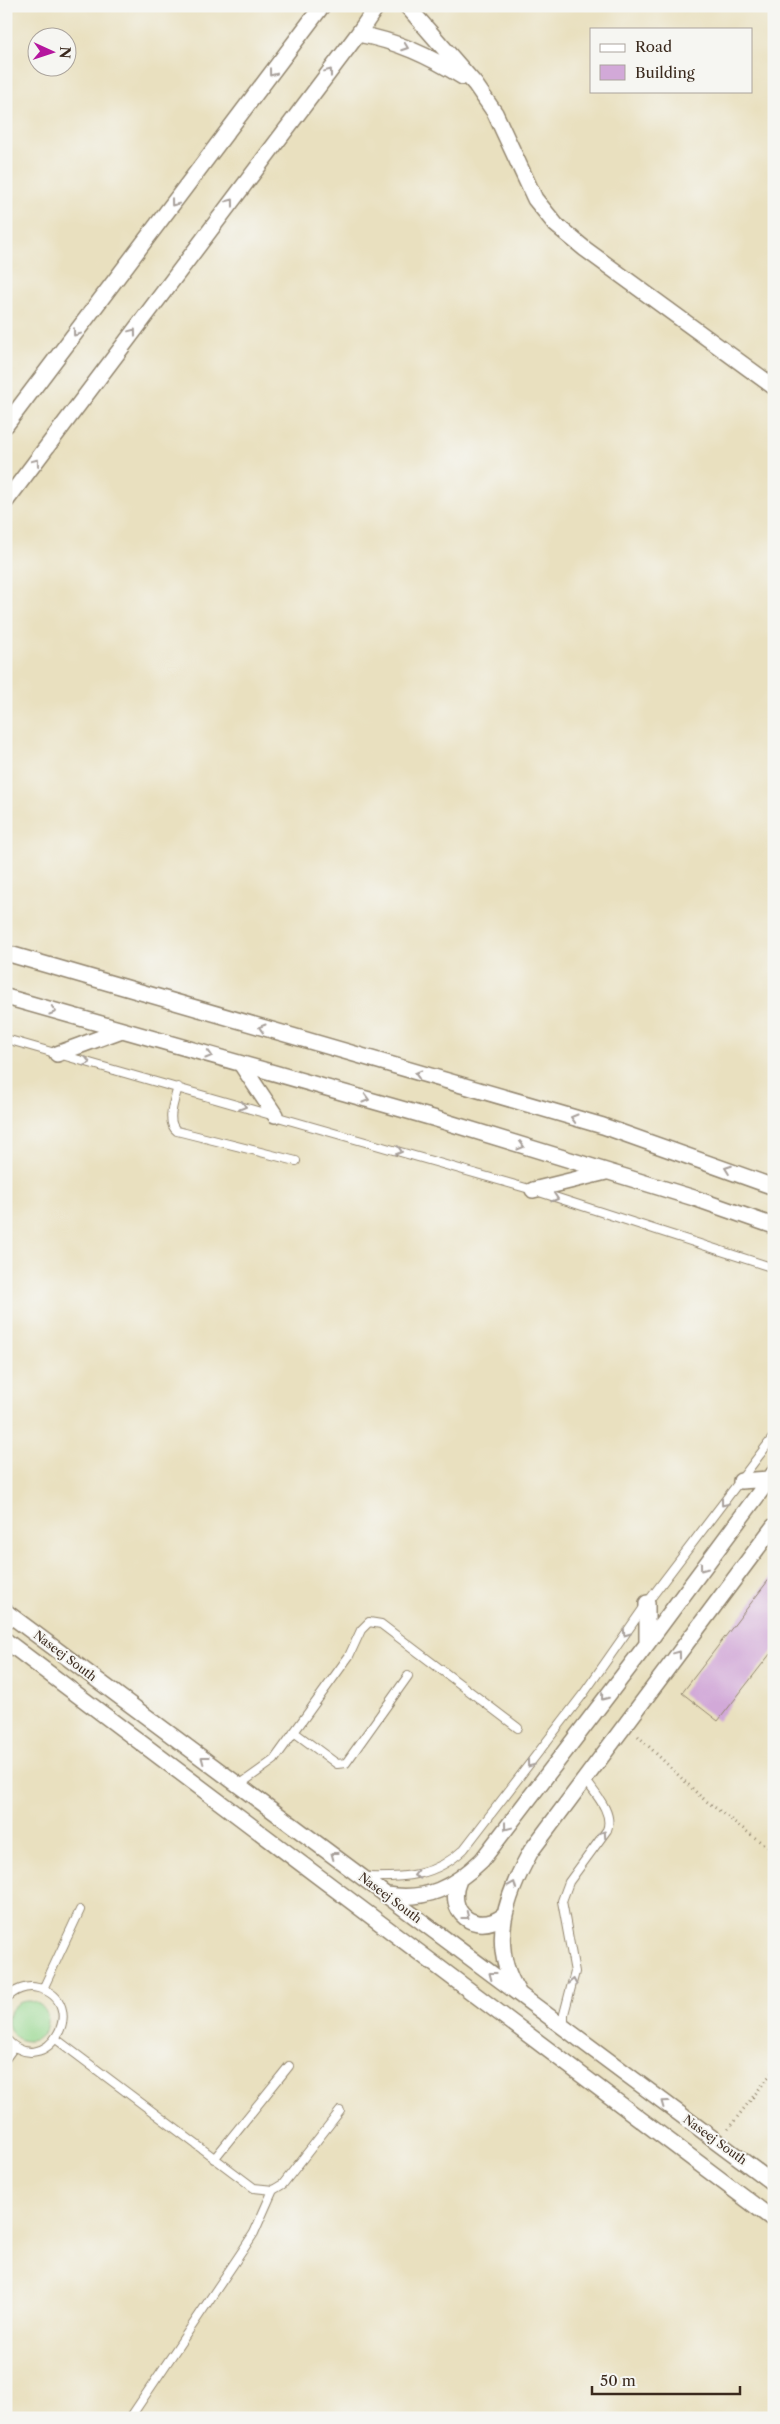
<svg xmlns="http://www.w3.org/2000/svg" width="780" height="2424" font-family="'Libre Caslon Text',serif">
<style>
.green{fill:#95d78e;stroke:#688056}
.building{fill:#d2a9d8}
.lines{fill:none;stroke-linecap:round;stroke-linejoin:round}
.lane-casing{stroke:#92856e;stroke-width:10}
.street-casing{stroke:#92856e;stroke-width:18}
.path{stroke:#92856e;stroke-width:3;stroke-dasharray:1 4;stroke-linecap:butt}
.lane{stroke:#fff;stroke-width:8}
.street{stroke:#fff;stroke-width:15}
.oneway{stroke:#a79f9a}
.labels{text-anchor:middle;stroke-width:4;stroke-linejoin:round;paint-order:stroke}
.street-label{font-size:12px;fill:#3b2a1e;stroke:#f6f6f2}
</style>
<rect width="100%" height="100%" fill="#f6f6f2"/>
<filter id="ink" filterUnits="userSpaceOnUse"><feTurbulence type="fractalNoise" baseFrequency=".02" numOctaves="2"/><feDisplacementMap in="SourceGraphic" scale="10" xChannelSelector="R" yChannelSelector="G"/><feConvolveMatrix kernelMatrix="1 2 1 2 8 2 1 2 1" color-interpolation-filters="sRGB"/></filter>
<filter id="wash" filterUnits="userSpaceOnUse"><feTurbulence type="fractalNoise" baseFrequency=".0096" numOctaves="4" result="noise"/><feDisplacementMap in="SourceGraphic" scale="20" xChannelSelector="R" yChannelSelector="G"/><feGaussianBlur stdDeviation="1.12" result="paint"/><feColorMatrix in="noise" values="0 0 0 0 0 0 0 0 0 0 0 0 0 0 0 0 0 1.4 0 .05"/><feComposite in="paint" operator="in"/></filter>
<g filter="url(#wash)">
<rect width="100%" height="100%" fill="#e9e0bf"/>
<path class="green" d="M8 2021a20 20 0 1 1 40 0a20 20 0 1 1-40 0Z"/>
<g id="blocks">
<path class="building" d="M774,1573v76l-56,72 -36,-28z"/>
</g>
</g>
<g filter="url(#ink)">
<use href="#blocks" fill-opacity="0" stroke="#92856e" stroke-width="1"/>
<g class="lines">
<defs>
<path id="lane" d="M6,1039l527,151 241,78
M178,1087c-3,12 -13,35 -1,44l119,30
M294,1732l43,32 9,-1 62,-87
M239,1785l35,-25 75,-104 12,-26 8,-8 12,2 137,104
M365,1877c39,1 70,0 99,-28l120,-156 63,-90 127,-167
M43,1989l37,-79
M6,1999c8,-9 20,-14 32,-11 54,13 8,95 -32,51
M564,2028v-14l11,-42 -13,-71 7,-19 38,-52c7,-18 -13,-37 -22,-51
M56,2039l198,149 19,2 10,-6 57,-73
M6,2058l8,-11
M214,2159l75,-93
M130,2418l113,-168 11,-17 19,-43"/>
<path id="street" d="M407,6l68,78 20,29 40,86 21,26 29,24 189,138
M358,34c39,7 71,22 105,43
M6,425l316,-419
M6,501l352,-467 19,-28
M6,953l597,173 171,61
M6,997l427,121 261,80 80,28
M57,1054l65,-24
M241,1064l34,51
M533,1190l73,-18
M741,1481l28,-2
M647,1603v41
M6,1612l768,572
M6,1641l768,579
M459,1880c-14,32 16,56 44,36
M387,1895c40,6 66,-7 95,-35l165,-216 127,-171
M518,1992c-30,-47 -12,-96 13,-141l243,-325"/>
</defs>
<use href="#lane" class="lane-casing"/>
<use href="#street" class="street-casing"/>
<path class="path" d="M638,1736l63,61 73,55
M728,2129l46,-59"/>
<use href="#lane" class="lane"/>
<use href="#street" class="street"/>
</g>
<defs><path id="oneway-chevron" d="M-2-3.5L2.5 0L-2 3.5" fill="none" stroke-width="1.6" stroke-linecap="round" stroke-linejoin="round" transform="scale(1.25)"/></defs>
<g class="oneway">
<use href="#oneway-chevron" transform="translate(405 47) rotate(20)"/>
<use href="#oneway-chevron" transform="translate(329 72) rotate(-53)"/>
<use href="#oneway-chevron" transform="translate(272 73) rotate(127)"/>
<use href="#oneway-chevron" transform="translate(231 202) rotate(-53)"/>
<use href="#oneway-chevron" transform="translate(174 203) rotate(127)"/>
<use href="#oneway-chevron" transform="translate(133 332) rotate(-53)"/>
<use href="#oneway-chevron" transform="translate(76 333) rotate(127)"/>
<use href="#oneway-chevron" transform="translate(36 462) rotate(-53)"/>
<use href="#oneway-chevron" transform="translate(53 1011) rotate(16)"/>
<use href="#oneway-chevron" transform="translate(262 1028) rotate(-164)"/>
<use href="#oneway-chevron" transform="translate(209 1055) rotate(16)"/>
<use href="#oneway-chevron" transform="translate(87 1062) rotate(15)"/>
<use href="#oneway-chevron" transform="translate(418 1074) rotate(-164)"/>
<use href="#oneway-chevron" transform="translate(366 1099) rotate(16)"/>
<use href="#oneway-chevron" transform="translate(243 1106) rotate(16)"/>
<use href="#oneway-chevron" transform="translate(574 1118) rotate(-164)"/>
<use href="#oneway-chevron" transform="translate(521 1146) rotate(17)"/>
<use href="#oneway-chevron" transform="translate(399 1151) rotate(16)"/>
<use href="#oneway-chevron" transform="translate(728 1169) rotate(-160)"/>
<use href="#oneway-chevron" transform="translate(555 1198) rotate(18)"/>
<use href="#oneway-chevron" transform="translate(724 1503) rotate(127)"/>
<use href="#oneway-chevron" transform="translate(703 1568) rotate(127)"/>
<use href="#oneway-chevron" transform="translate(626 1633) rotate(125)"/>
<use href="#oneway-chevron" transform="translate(678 1654) rotate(-53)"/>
<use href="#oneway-chevron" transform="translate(604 1697) rotate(129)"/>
<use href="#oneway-chevron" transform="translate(204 1759) rotate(-143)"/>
<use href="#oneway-chevron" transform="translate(530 1764) rotate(127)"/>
<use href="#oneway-chevron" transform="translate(507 1827) rotate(127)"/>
<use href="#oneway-chevron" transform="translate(603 1834) rotate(-56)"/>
<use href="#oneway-chevron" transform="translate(334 1855) rotate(-143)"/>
<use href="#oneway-chevron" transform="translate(417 1875) rotate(167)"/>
<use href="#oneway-chevron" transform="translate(513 1885) rotate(-68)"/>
<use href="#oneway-chevron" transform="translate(466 1916) rotate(38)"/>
<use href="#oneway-chevron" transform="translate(492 1975) rotate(-143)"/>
<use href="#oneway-chevron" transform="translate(573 1982) rotate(-79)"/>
<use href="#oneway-chevron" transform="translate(664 2103) rotate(-144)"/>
</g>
</g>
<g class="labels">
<g class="street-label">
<text transform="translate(65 1656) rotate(37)" y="4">Naseej South</text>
<text transform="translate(390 1898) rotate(37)" y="4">Naseej South</text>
<text transform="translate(715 2140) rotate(36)" y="4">Naseej South</text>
</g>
</g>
<rect width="780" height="2424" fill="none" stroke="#f6f6f2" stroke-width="25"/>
<rect x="590" y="28" width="162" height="65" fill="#f6f6f2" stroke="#aba49d"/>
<rect x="600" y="44" width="25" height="8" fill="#ffffff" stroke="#aba49d"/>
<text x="635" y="52" font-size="15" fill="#3b2a1e">Road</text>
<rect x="600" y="65" width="25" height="15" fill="#d2a9d8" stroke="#aba49d"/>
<text x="635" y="78" font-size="15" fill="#3b2a1e">Building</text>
<g transform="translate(52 52) rotate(93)"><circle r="24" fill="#f6f6f2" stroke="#aba49d"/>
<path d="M0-4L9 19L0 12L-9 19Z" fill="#b5179e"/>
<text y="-8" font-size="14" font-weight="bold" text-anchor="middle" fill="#3b2a1e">N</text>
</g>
<path d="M592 2386v8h148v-8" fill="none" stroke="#3b2a1e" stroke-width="2.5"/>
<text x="600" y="2386" font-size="15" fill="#3b2a1e" stroke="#f6f6f2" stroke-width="4" paint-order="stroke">50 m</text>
</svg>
